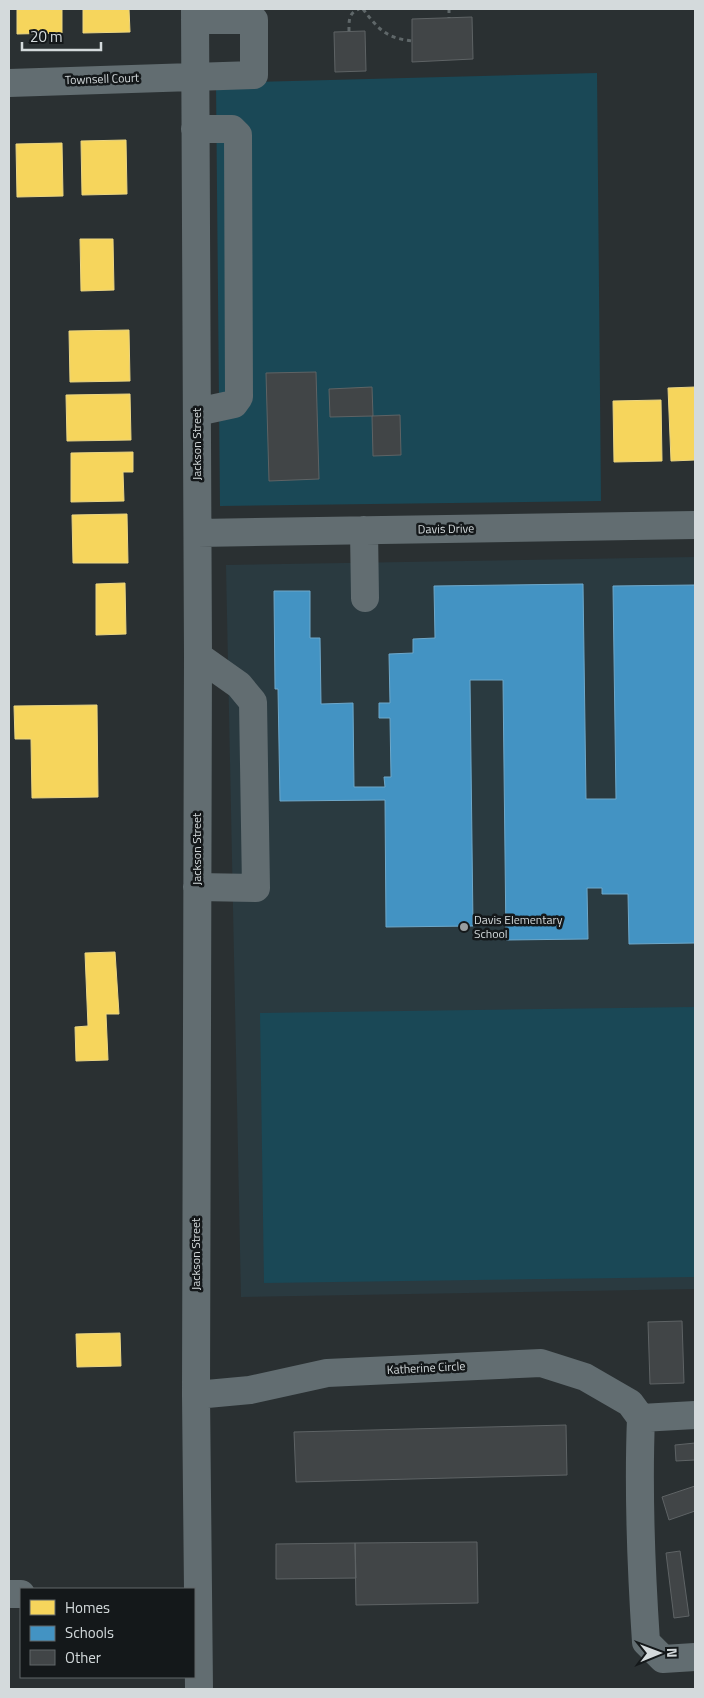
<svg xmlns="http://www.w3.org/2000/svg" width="704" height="1698" font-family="'Titillium Web',sans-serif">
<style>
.built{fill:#2a3a40}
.green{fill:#1a4856}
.homes{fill:#f6d55c;stroke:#ecd682}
.schools{fill:#4393c3;stroke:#6ea8ca}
.building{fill:#414547;stroke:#5e6365}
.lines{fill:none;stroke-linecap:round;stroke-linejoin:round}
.path{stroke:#5f6769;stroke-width:3;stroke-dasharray:4 4;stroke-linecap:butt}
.minor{stroke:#626d71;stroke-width:28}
.poi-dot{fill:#989ea0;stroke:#14181a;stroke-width:2}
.labels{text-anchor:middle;stroke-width:5;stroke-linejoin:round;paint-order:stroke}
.street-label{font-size:12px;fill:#d4dadc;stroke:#14181a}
.poi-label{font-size:12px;fill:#d4dadc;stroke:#14181a;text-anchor:start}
</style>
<rect width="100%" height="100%" fill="#2a3032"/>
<path class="built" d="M695,557v732l-454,8 -15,-732z"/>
<path class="green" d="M597,73l4,428 -381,5 -4,-423z
M695,1007v270l-431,6 -4,-270z"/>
<path class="homes" d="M17,9h45v24l-45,1z
M83,9h46l1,23 -47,1z
M126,140l1,54 -45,1 -1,-54z
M62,143l1,53 -46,1 -1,-53z
M80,239h33l1,51 -33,1z
M129,330l1,51 -60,1 -1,-51z
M695,387v73l-24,1 -3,-73z
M130,394l1,46 -64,1 -1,-46z
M661,400l1,61 -48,1 -1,-61z
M133,452v20h-10l1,29 -53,1v-49z
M127,514l1,49h-55l-1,-48z
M125,583l1,51 -30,1v-51z
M97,705l1,92 -66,1 -1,-59h-16l-1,-33z
M115,952l4,62h-13l2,46 -32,1 -1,-34 13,-1 -3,-73z
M120,1333l1,33 -44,1 -1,-33z"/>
<path class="schools" d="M583,584l3,215h30l-3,-213 82,-1v358l-66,1 -1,-50h-26v-6h-15l1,51 -82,1 -3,-260h-33l3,246 -87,1 -1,-127 -105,1 -2,-112h-3l-1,-98h36v47h10l1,66 32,-1 1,84h31l-1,-10h7l-1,-59h-11v-15h11l-1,-49 24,-1v-14l22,-1 -1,-52z"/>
<path class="building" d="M472,17l1,42 -61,3v-43z
M365,31l1,40 -31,1 -1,-40z
M316,372l3,107 -50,2 -3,-108z
M372,387l1,29 -43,1 -1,-28z
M400,415l1,40 -28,1 -1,-40z
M682,1321l2,62 -34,1 -2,-62z
M566,1425l1,50 -271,7 -2,-50z
M695,1443v17l-19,1 -1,-16z
M695,1486v25l-26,9 -7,-23z
M477,1542l1,61 -122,2 -1,-62z
M355,1543l1,35 -80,1v-35z
M680,1551l9,65 -15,2 -8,-65z"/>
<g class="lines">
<path class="path" d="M363,9c15,20 23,29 49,32
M449,9v9
M349,31c0,-9 -1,-18 10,-22"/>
<path class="minor" d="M195,9l3,647 -2,739 3,294
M9,83l245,-8v-55h-59
M195,129h37l6,6 1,262 -5,7 -37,8
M364,530l1,68
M198,533l497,-8
M197,887l59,1 -3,-186 -14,-17 -41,-29
M196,1395l54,-5 77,-17 214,-10 44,14 45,26 11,15
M695,1415l-54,3c-3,75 0,149 5,224l17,17 32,-2
M9,1594h12"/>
</g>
<circle class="poi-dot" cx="464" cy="927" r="5"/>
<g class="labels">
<g class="street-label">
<text transform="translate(102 79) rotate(-2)" y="4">Townsell Court</text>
<text transform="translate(197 444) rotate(-90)" y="4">Jackson Street</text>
<text transform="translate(446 529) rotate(-1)" y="4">Davis Drive</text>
<text transform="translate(197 849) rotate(-90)" y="4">Jackson Street</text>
<text transform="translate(196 1254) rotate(-90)" y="4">Jackson Street</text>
<text transform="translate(426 1368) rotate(-3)" y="4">Katherine Circle</text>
</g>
<g class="poi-label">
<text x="474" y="924">Davis Elementary<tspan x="474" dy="14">School</tspan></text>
</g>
</g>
<rect width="704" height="1698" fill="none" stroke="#d4dadc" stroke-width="20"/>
<rect x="20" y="1588" width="175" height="90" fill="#14181a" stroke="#616668"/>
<rect x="30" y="1600" width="25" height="15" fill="#f6d55c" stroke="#616668"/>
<text x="65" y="1613" font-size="15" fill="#d4dadc">Homes</text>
<rect x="30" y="1626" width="25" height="15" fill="#4393c3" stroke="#616668"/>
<text x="65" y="1638" font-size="15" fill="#d4dadc">Schools</text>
<rect x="30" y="1650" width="25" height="15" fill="#414547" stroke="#616668"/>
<text x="65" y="1663" font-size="15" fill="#d4dadc">Other</text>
<g transform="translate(659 1653) rotate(89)" stroke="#14181a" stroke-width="4" paint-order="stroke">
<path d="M0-4L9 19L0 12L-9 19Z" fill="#d4dadc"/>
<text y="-8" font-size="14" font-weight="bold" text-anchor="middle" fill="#d4dadc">N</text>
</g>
<path d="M22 42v8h79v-8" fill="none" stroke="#d4dadc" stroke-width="2.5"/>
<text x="30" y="42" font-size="15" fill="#d4dadc" stroke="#14181a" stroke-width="4" paint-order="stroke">20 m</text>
</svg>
